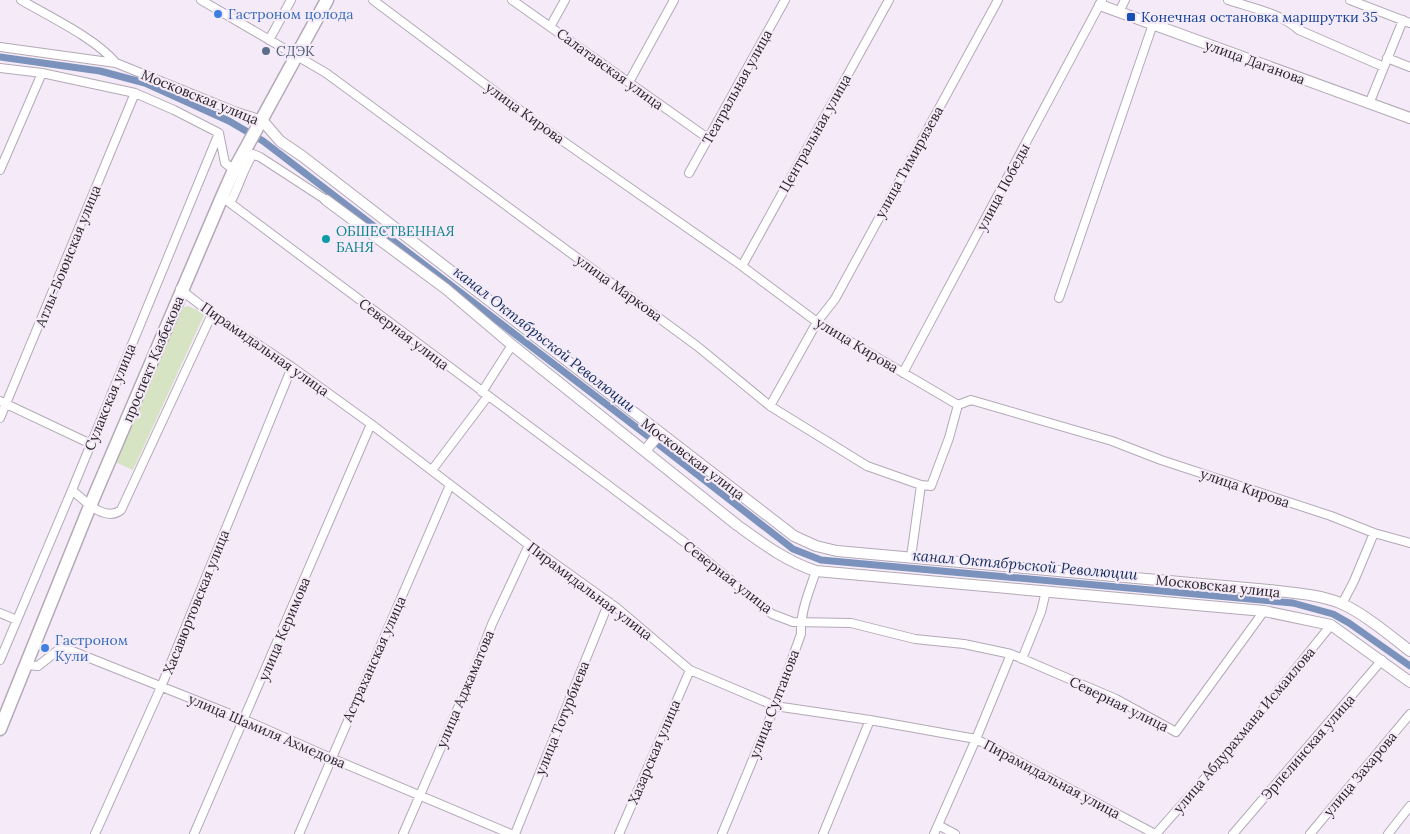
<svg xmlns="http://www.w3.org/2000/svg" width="1410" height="834" font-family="Lora,serif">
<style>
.green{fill:#d6e4c4}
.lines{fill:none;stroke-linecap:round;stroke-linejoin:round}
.canal{stroke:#7b93bc;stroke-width:7}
.minor-casing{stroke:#b3a9b6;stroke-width:10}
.secondary-casing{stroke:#b3a9b6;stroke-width:12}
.trunk-casing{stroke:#b3a9b6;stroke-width:15}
.minor{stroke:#fff;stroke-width:8}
.secondary{stroke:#fff;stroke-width:10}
.trunk{stroke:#fff;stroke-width:12}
.shop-dot{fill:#3f7fe0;stroke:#f5ebf8;stroke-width:2}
.transit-dot{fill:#1a4fb4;stroke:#f5ebf8;stroke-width:2}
.service-dot{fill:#5c6f8a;stroke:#f5ebf8;stroke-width:2}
.culture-dot{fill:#0f9aa8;stroke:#f5ebf8;stroke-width:2}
.labels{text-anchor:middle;stroke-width:4.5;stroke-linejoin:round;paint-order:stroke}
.shop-label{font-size:14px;fill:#366cbe;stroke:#f5ebf8;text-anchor:start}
.transit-label{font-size:14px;fill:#164399;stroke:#f5ebf8;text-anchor:start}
.service-label{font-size:14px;fill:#4e5e75;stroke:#f5ebf8;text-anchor:start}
.street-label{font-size:14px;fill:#2a262b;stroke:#f5ebf8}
.culture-label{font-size:14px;fill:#0d838f;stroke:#f5ebf8;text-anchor:start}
.water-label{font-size:15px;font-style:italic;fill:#0f2b5d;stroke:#f5ebf8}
</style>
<rect width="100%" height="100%" fill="#f5ebf8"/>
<path class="green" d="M188,306l17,7 -72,157 -18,-8 67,-155z"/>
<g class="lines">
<path class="canal" d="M0,57l100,14 45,12 84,38 34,20 386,296
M658,444l135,105 28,11 472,43 40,11 16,9 61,43"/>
<defs>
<path id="minor" d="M21,0c29,17 74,38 95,63
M201,0l125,73 371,273 73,60 97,60 54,19 10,1 18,-48 9,-33
M373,0l164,123 205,143 75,56 141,83 13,-5 141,41 49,19 170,56 43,17 36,10
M512,0l197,139
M1228,0c24,8 52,13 71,30l85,37
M1350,0l60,23
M1119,12l6,-12
M550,27l15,-27
M269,40l22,-40
M0,47l116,16 118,48 28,9
M1387,58l23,9
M0,68l42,5 93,20 39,17 45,23 6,30 9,7
M629,82l45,-82
M1369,104l34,-84
M0,170l42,-97
M689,173l96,-173
M222,197l386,288 76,57 88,72 21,8 58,1 64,16 49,5 47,10 105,45 60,33 88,-121
M230,203c9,-16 13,-34 23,-49l7,3 66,43
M742,266l147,-266
M180,289l32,25 80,53 79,57 158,121 88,63 73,62 85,36 95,14 106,19 179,95
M1059,298l94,-274
M903,373l199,-373
M482,392l30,-47
M0,401l91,43
M770,406l47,-84 18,-23 163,-299
M0,418l135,-325
M432,470l56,-74
M72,490c12,10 33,33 49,20l91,-196
M911,557l10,-72
M1342,604l12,-23 20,-48
M0,613l17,7
M1022,659l19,-47 5,-21
M0,660l72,-170 147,-357
M25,665l13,1 24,-19 183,73 86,38 180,76
M938,825l17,9
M95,834l66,-147 131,-320
M194,834l177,-410
M299,834l151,-349
M403,834l69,-158 20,-52 37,-79
M515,834l94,-232
M619,834l71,-164
M722,834l53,-128 26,-72c-1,-22 8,-42 15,-63
M823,834l47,-114
M934,834l42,-95 35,-85
M1156,834l79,-90 96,-119
M1233,834l149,-174
M1310,834l100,-120
M1388,834l22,-28"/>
<path id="secondary" d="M1100,5l310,113
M262,120l18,21 22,15 492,380 22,10 21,5 432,39c23,3 49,4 71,13 22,9 51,33 70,48
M326,200l120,89 66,56 225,180c25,18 50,37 79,46l448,40 67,14 79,57
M645,451l14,-17"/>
<path id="trunk" d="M0,729l90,-223 132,-309 12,-27 93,-170"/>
</defs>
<use href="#minor" class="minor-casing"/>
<use href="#secondary" class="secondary-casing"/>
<use href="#trunk" class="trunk-casing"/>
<use href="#minor" class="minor"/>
<use href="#secondary" class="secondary"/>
<use href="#trunk" class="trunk"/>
</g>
<g class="shop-dot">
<circle cx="218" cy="14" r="5"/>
<circle cx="45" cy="648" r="5"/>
</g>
<rect class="transit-dot" x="1126" y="12" width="10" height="10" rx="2.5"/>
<circle class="service-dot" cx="266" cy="51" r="5"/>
<circle class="culture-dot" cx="326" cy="239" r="5"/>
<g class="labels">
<g class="shop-label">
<text x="228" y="19">Гастроном цолода</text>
<text x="55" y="645">Гастроном<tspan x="55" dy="16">Кули</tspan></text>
</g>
<g class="transit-label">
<text x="1141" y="22">Конечная остановка маршрутки 35</text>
</g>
<g class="service-label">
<text x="276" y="56">СДЭК</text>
</g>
<g class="street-label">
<text transform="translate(1255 62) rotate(20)" y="5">улица Даганова</text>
<text transform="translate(610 69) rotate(36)" y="5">Салатавская улица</text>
<text transform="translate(737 87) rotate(-61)" y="5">Театральная улица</text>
<text transform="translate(200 97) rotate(22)" y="5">Московская улица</text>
<text transform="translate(525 113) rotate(36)" y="5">улица Кирова</text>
<text transform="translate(815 133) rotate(-61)" y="5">Центральная улица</text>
<text transform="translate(909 162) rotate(-61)" y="5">улица Тимирязева</text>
<text transform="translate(1003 187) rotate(-62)" y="5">улица Победы</text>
<text transform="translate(68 256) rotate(-68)" y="5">Атлы-Боюнская улица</text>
<text transform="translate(619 288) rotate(36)" y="5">улица Маркова</text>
<text transform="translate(404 334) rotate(37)" y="5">Северная улица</text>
<text transform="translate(857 345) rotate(31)" y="5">улица Кирова</text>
<text transform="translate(265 349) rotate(35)" y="5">Пирамидальная улица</text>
<text transform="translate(153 359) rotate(-67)" y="5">проспект Казбекова</text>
<text transform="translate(110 397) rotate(-68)" y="5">Сулакская улица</text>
<text transform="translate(693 459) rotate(37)" y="5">Московская улица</text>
<text transform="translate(1245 488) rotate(19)" y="5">улица Кирова</text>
<text transform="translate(728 577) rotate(38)" y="5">Северная улица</text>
<text transform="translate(1218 586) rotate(6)" y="5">Московская улица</text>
<text transform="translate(590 591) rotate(37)" y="5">Пирамидальная улица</text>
<text transform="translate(196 602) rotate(-68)" y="5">Хасавюртовская улица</text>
<text transform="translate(284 629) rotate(-67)" y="5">улица Керимова</text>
<text transform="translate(374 659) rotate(-66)" y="5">Астраханская улица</text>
<text transform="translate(465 689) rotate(-67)" y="5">улица Аджаматова</text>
<text transform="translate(774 704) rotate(-69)" y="5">улица Султанова</text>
<text transform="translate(1119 704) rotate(26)" y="5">Северная улица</text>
<text transform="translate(562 718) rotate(-68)" y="5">улица Тотурбиева</text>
<text transform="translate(1244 730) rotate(-50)" y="5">улица Абдурахмана Исмаилова</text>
<text transform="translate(267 731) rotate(23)" y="5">улица Шамиля Ахмедова</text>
<text transform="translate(1308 747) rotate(-49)" y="5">Эрпелинская улица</text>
<text transform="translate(654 752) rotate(-67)" y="5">Хазарская улица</text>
<text transform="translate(1360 774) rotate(-50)" y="5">улица Захарова</text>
<text transform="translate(1052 779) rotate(28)" y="5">Пирамидальная улица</text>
</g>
<g class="culture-label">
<text x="336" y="236">ОБШЕСТВЕННАЯ<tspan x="336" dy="16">БАНЯ</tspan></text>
</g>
<g class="water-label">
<text transform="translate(544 339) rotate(38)" y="5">канал Октябрьской Революции</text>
<text transform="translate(1025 565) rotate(5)" y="5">канал Октябрьской Революции</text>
</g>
</g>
</svg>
